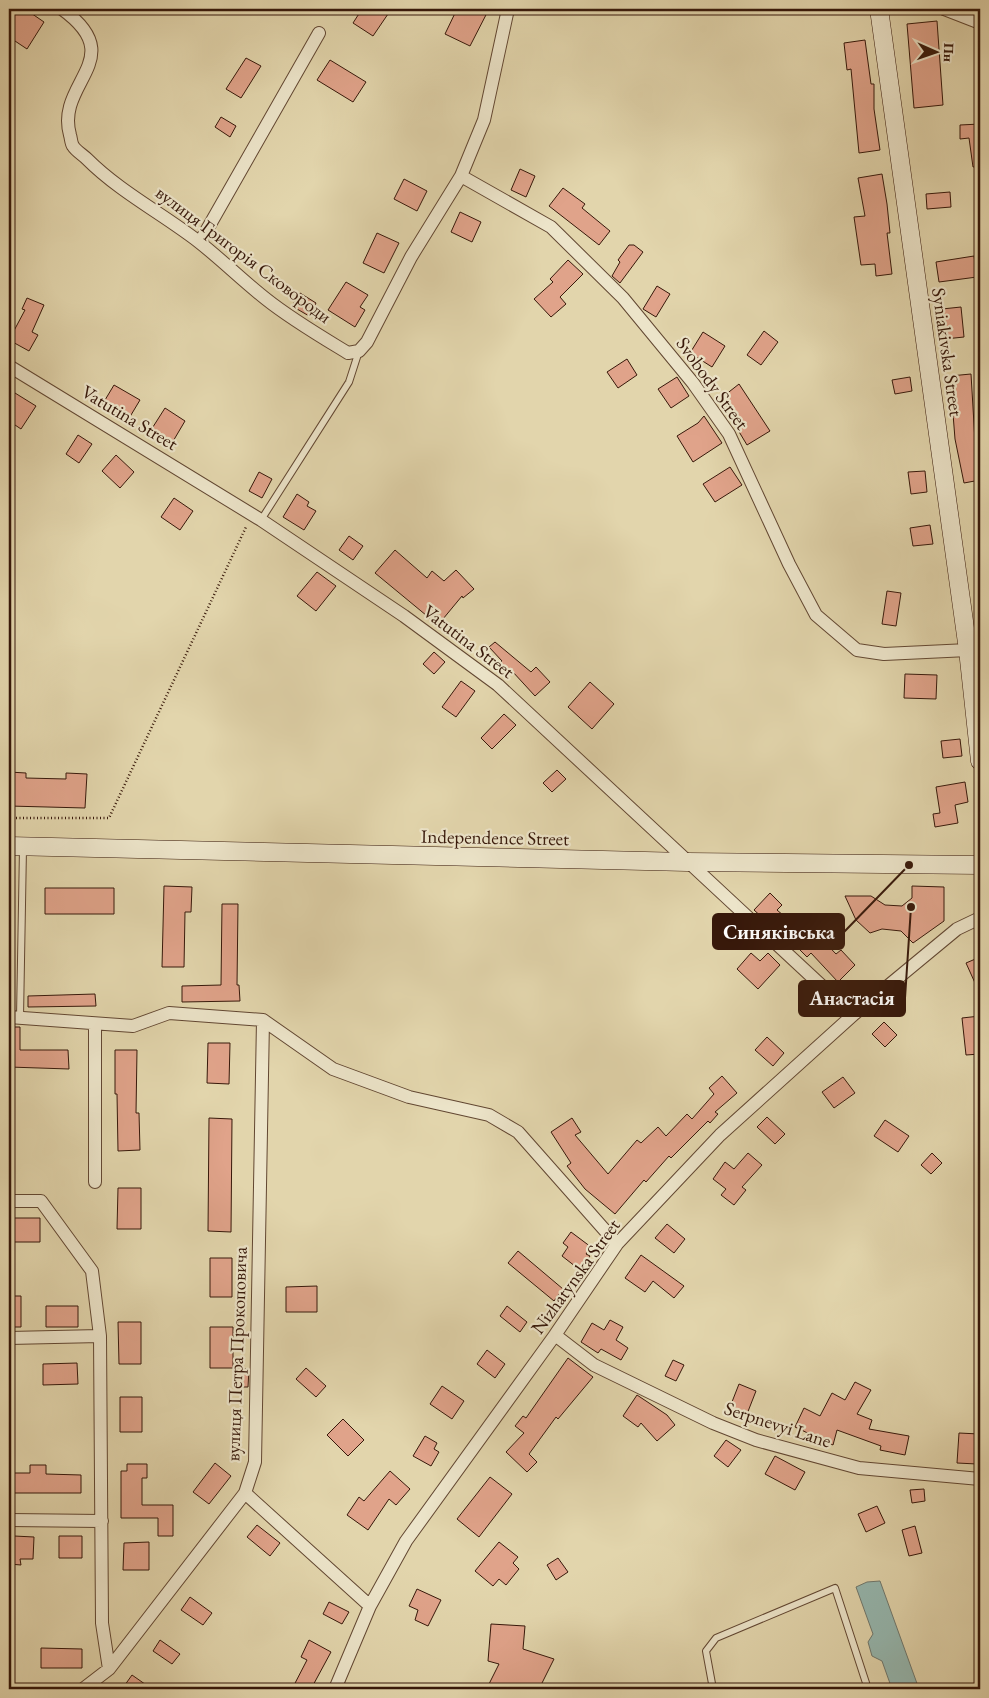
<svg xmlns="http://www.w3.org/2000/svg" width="989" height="1698" font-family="'EB Garamond',serif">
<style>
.water{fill:#96b8b0;stroke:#70786e}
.building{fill:#e0a38a;stroke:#37180a}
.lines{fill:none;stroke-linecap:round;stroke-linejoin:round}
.lane-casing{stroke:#624732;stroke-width:8}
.street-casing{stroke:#624732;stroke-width:14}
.secondary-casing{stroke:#37180a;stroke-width:19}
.path{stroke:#37180a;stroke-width:2.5;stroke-dasharray:1 2.5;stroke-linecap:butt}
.lane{stroke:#ece4c9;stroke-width:6}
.street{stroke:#ece4c9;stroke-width:12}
.secondary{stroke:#ece4c9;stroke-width:18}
.labels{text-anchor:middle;stroke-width:4.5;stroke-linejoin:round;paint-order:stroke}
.street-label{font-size:19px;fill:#37180a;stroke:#ece4c9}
.leader{fill:none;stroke:#37180a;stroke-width:2}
.callout-dot{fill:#37180a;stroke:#ece4c9;stroke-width:2}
.callout{fill:#37180a;stroke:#37180a;stroke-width:2}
.callout-label{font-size:20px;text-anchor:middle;font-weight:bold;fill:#fff}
</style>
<rect width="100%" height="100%" fill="#e2d5ac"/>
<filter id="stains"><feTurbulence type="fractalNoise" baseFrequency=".004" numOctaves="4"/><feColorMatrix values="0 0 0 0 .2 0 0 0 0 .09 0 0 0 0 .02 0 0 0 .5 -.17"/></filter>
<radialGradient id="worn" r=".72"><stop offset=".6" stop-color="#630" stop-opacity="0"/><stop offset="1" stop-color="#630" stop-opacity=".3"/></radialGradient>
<path class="water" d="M880,1581l39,108h-27l-10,-28 -10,-5 -4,-14 5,-8 -17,-47 11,-5z"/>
<path class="building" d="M9,9h16l19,13 -17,27 -18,-12z
M362,9h18l8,5 -15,22 -20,-13z
M457,9h32l-19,37 -25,-12z
M937,21l6,84 -29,3 -7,-84z
M865,40l6,44h3v25l6,41 -21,3 -8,-84 -4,1 -3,-27z
M246,58l15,8 -20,32 -15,-9z
M330,60l36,22 -13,20 -36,-22z
M221,117l15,9 -6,11 -15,-10z
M980,124v42l-7,1 -4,-29 -9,1v-14z
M520,169l15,7 -9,21 -15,-7z
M882,174l5,30 3,29h-3l5,41 -16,2 -1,-12 -14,1 -7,-48 11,-1 -7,-38z
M404,179l23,12 -10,20 -23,-12z
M563,188l22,16 -3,4 28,23 -11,14 -50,-39z
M950,192l1,15 -24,2 -1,-15z
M460,212l21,10 -9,20 -21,-10z
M377,233l22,10 -15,30 -21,-10z
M629,245h5l9,7 -23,31 -8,-7 8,-14 -2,-2z
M974,256l3,21 -38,5 -3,-20z
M568,260l15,14 -23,23 6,7 -15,13 -17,-18 19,-17 -3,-3z
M346,282l22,13 -8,12 5,3 -10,17 -27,-17z
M657,286l13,8 -14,23 -13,-8z
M300,293l16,10 -7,13 -17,-10z
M27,298l17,7 -12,27 6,3 -9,16 -20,-11 16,-30 -3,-1z
M961,307l3,30 -19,2 -3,-30z
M764,331l14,11 -17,23 -14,-10z
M703,332l22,14 -13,21 -22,-14z
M627,359l10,16 -19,13 -11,-16z
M971,374l5,84 3,-1 1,23 -16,3 -9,-44 -5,-63z
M677,377l12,19 -18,12 -13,-19z
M910,377l2,14 -17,3 -3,-14z
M739,384l31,47 -23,14 -12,-20 4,-2 -19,-24z
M114,385l26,15 -12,20 -26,-15z
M15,393l21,13 -15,23 -12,-8v-18z
M165,408l20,13 -13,22 -21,-13z
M704,416l18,27 -29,19 -16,-26 21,-13z
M78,435l14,9 -13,19 -13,-9z
M116,455l18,17 -14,16 -18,-17z
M730,467l12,18 -27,17 -12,-18z
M925,471l2,21 -16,2 -3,-22z
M259,472l13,7 -10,19 -13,-7z
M297,494l12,8 -2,4 9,5 -12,19 -21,-13z
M174,498l19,13 -13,19 -19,-13z
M930,525l3,19 -20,2 -3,-18z
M349,536l14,10 -10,14 -14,-10z
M395,550l32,28 5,-7 12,10 12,-11 18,19 -11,9 -1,-2 -24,29 -63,-52z
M317,572l19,14 -20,25 -19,-15z
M887,591l14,2 -5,33 -14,-2z
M495,642l36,30 5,-5 14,15 -15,14 -23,-25 -3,3 -11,-9 4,-4 -13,-14z
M434,652l11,10 -11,12 -11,-10z
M905,674l32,1 -1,24 -32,-1z
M461,681l14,10 -19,26 -14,-10z
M590,682l24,22 -22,25 -24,-22z
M504,714l12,11 -24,24 -11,-11z
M960,739l2,17 -19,2 -2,-17z
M557,770l9,9 -14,13 -9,-9z
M9,772l17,1v5l40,1v-6l21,1 -2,34 -76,-2z
M965,782l3,20 -13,3 3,18 -23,4 -2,-13 7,-1 -4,-26z
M164,886l28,1 -1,25h-6l-1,55h-22z
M912,886l32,1v34l-31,22 -12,-12 -19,-2 -12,4 -14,-13 -11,-24h26l14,9 17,1 10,-8z
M45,888h69v26h-69z
M770,893l12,12 -5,5 27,23 6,-6 26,27 5,-4 14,15 -17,17 -27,-29 -4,4 -21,-21 -1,2 -31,-28z
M222,904h16l-1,81h2l1,16 -58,1v-16l39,-1z
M751,953l9,8 8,-8 12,12 -22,24 -21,-20z
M980,957v37l-14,-31z
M95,994l1,12 -68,1v-11z
M980,1016v38l-14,1 -4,-37z
M884,1022l13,13 -12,12 -13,-13z
M9,1027h11v23h48l1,19 -60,-2z
M767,1037l17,16 -11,13 -18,-16z
M208,1043h22l-1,41 -22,-1z
M115,1050h22l-1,63h3l1,37 -22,1 -1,-57h-2z
M722,1076l15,17 -22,19 3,2 -8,9 -2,-2 -37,37 -2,-2 -23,26 -2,-2 -29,34 -30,-25 -18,-23 4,-3 -20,-31 21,-14 9,14 -6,3 33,39 29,-34 4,3 17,-16 8,9 21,-22 5,5 22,-25 -5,-6z
M843,1077l12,16 -21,15 -12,-16z
M767,1117l18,17 -10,10 -18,-17z
M209,1118l23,1 -1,113 -23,-1z
M885,1120l24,16 -11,16 -24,-16z
M748,1153l14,12 -20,22 4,3 -12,15 -13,-10 5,-6 -13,-10 12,-17 9,7z
M932,1153l10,10 -11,11 -10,-9z
M118,1188h23v41h-24z
M10,1218h30v24h-30z
M667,1224l18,15 -11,14 -19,-15z
M571,1232l20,15 -5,7 4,2 -10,14 -18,-14 6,-9 -5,-4z
M518,1251l45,38 -9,12 -46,-38z
M641,1255l43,31 -10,12 -21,-17 -8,11 -20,-14z
M210,1258h22v39h-22z
M317,1286v26h-31v-25z
M9,1296h12v31h-12z
M46,1306h32v21h-32z
M507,1306l20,16 -7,10 -20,-16z
M610,1320l13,7 -7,13 12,8 -7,12 -20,-11 -3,4 -17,-11 11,-19 12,7z
M118,1322h23v42h-22z
M210,1327h23v41h-23z
M487,1350l18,14 -10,14 -18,-14z
M568,1358l25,19 -35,42 -2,-2 -27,37 8,8 -10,10 -21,-20 18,-19 -9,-7 8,-10 3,2z
M673,1360l11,5 -8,16 -11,-5z
M77,1363l1,21 -35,1v-21z
M306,1368l20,18 -10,11 -20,-18z
M236,1369h13l-1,18h-12z
M855,1382l16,8 -14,24 15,6 -3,9 40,7 -4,19 -25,-5 1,-4 -44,-16 -4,15 -38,-18 9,-19 16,8 12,-23 13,7z
M739,1384l17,7 -9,23 -17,-7z
M442,1386l22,15 -12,18 -22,-15z
M637,1395l30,20 8,10 -18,16 -16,-18 -3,4 -15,-11z
M120,1397h22v35h-22z
M343,1419l21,21 -16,16 -21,-21z
M959,1433l20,1 -2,30 -20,-1z
M425,1436l12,7 -3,6 5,3 -8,14 -18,-10z
M726,1440l15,10 -13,17 -14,-11z
M775,1456l30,16 -10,18 -30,-16z
M215,1463l16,13 -22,28 -16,-12z
M127,1464h20v14h-5v27h31v31h-15v-18h-37v-47h6z
M30,1465h16v9l35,1v18h-72v-20h21z
M390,1471l20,18 -14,16 -7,-6 -21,31 -21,-15 12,-18 5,4z
M490,1477l22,17 -33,43 -22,-18z
M924,1489l1,12 -13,2 -2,-13z
M877,1506l8,17 -19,9 -8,-18z
M257,1525l23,18 -10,13 -23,-19z
M915,1526l7,27 -13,3 -7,-26z
M14,1536l20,1 -1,22h-13l1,6 -12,-1v-23h5z
M59,1536h23v22h-23z
M149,1542v28h-26l1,-27z
M499,1542l19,15 -5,6 6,6 -13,16 -7,-6 -6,7 -18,-15z
M558,1558l10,14 -12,8 -9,-15z
M417,1589l24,11 -13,26 -13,-6 3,-10 -9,-4z
M190,1597l22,16 -9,12 -22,-15z
M329,1602l20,10 -7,12 -19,-10z
M491,1624l34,2 -2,23 31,10 -15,30h-41l-9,-5 10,-20 -11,-3z
M160,1640l20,14 -8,10 -19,-13z
M309,1640l22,12 -20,37h-19l15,-29 -6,-3z
M41,1648l41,1v19h-41z
M132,1675l20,14h-30z"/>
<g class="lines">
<defs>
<path id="lane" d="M261,520l88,-138 10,-31
M20,1017l3,-169
M713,1689l-7,-38 10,-13 119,-50 33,101"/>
<path id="street" d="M62,9c69,50 -7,73 8,126 1,3 1,8 3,11 3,5 10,9 14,13 33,33 76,55 112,83 23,18 44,39 67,57 25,20 54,37 82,54l11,-2 8,-9 44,-85 50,-81 23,-56 24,-111
M944,9l36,14
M461,176l90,51 72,71 70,85 36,51 60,130 27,51 41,35 27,4 84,-4
M200,242l119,-209
M9,366l252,154 143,96 94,69 355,330
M9,1017l124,9 36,-13 94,7
M263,1020l70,49 76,28 80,18 29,17 99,112
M95,1182v-158
M9,1201h32l51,70 8,65 2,287 7,46
M555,1335l39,30 119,58 43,17 103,28 121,11
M9,1338l91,-2
M245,1493l125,113
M9,1520l93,1
M83,1689l26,-20 136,-176 10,-31 8,-442
M335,1689l35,-83 36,-65 149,-206 62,-91 103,-109 133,-120 104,-86 23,-11"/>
<path id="secondary" d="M879,9l89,641 12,111
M9,846l678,16 293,3"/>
</defs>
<use href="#lane" class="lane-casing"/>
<use href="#street" class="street-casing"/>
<use href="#secondary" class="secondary-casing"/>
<path class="path" d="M9,818h100l137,-291"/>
<use href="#lane" class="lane"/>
<use href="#street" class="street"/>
<use href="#secondary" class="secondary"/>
</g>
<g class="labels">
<g class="street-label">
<text transform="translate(244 254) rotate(37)" y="7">вулиця Григорія Сковороди</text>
<text transform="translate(948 352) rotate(82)" y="7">Syniakivska Street</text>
<text transform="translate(713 383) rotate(54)" y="7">Svobody Street</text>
<text transform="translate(130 417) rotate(31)" y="7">Vatutina Street</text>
<text transform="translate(469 641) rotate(37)" y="7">Vatutina Street</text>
<text transform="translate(495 837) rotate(1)" y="7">Independence Street</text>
<text transform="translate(575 1276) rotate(-54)" y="7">Nizhatynska Street</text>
<text transform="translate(236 1354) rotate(-88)" y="7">вулиця Петра Прокоповича</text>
<text transform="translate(778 1424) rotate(18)" y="7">Serpnevyi Lane</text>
</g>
</g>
<path class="leader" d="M909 865L844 932M911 907L905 998"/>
<g class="callout-dot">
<circle cx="909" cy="865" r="5"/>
<circle cx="911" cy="907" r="5"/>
</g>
<g class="callout">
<rect x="713" y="914" width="131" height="35" rx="5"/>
<rect x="799" y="981" width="106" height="35" rx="5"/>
</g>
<g class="callout-label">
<text x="779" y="939">Синяківська</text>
<text x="852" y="1005">Анастасія</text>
</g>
<rect width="989" height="1698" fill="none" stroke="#e2d5ac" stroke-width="30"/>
<rect x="10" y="10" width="969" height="1678" fill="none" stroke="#37180a" stroke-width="2.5"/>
<rect x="15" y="15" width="959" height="1668" fill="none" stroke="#37180a"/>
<g transform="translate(936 52) rotate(92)" stroke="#ece4c9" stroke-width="4" paint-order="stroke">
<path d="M0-4L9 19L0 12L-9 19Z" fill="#37180a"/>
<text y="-8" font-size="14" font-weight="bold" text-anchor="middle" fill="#37180a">Пн</text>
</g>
<rect width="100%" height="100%" filter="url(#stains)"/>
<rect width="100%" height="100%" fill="url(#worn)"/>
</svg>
